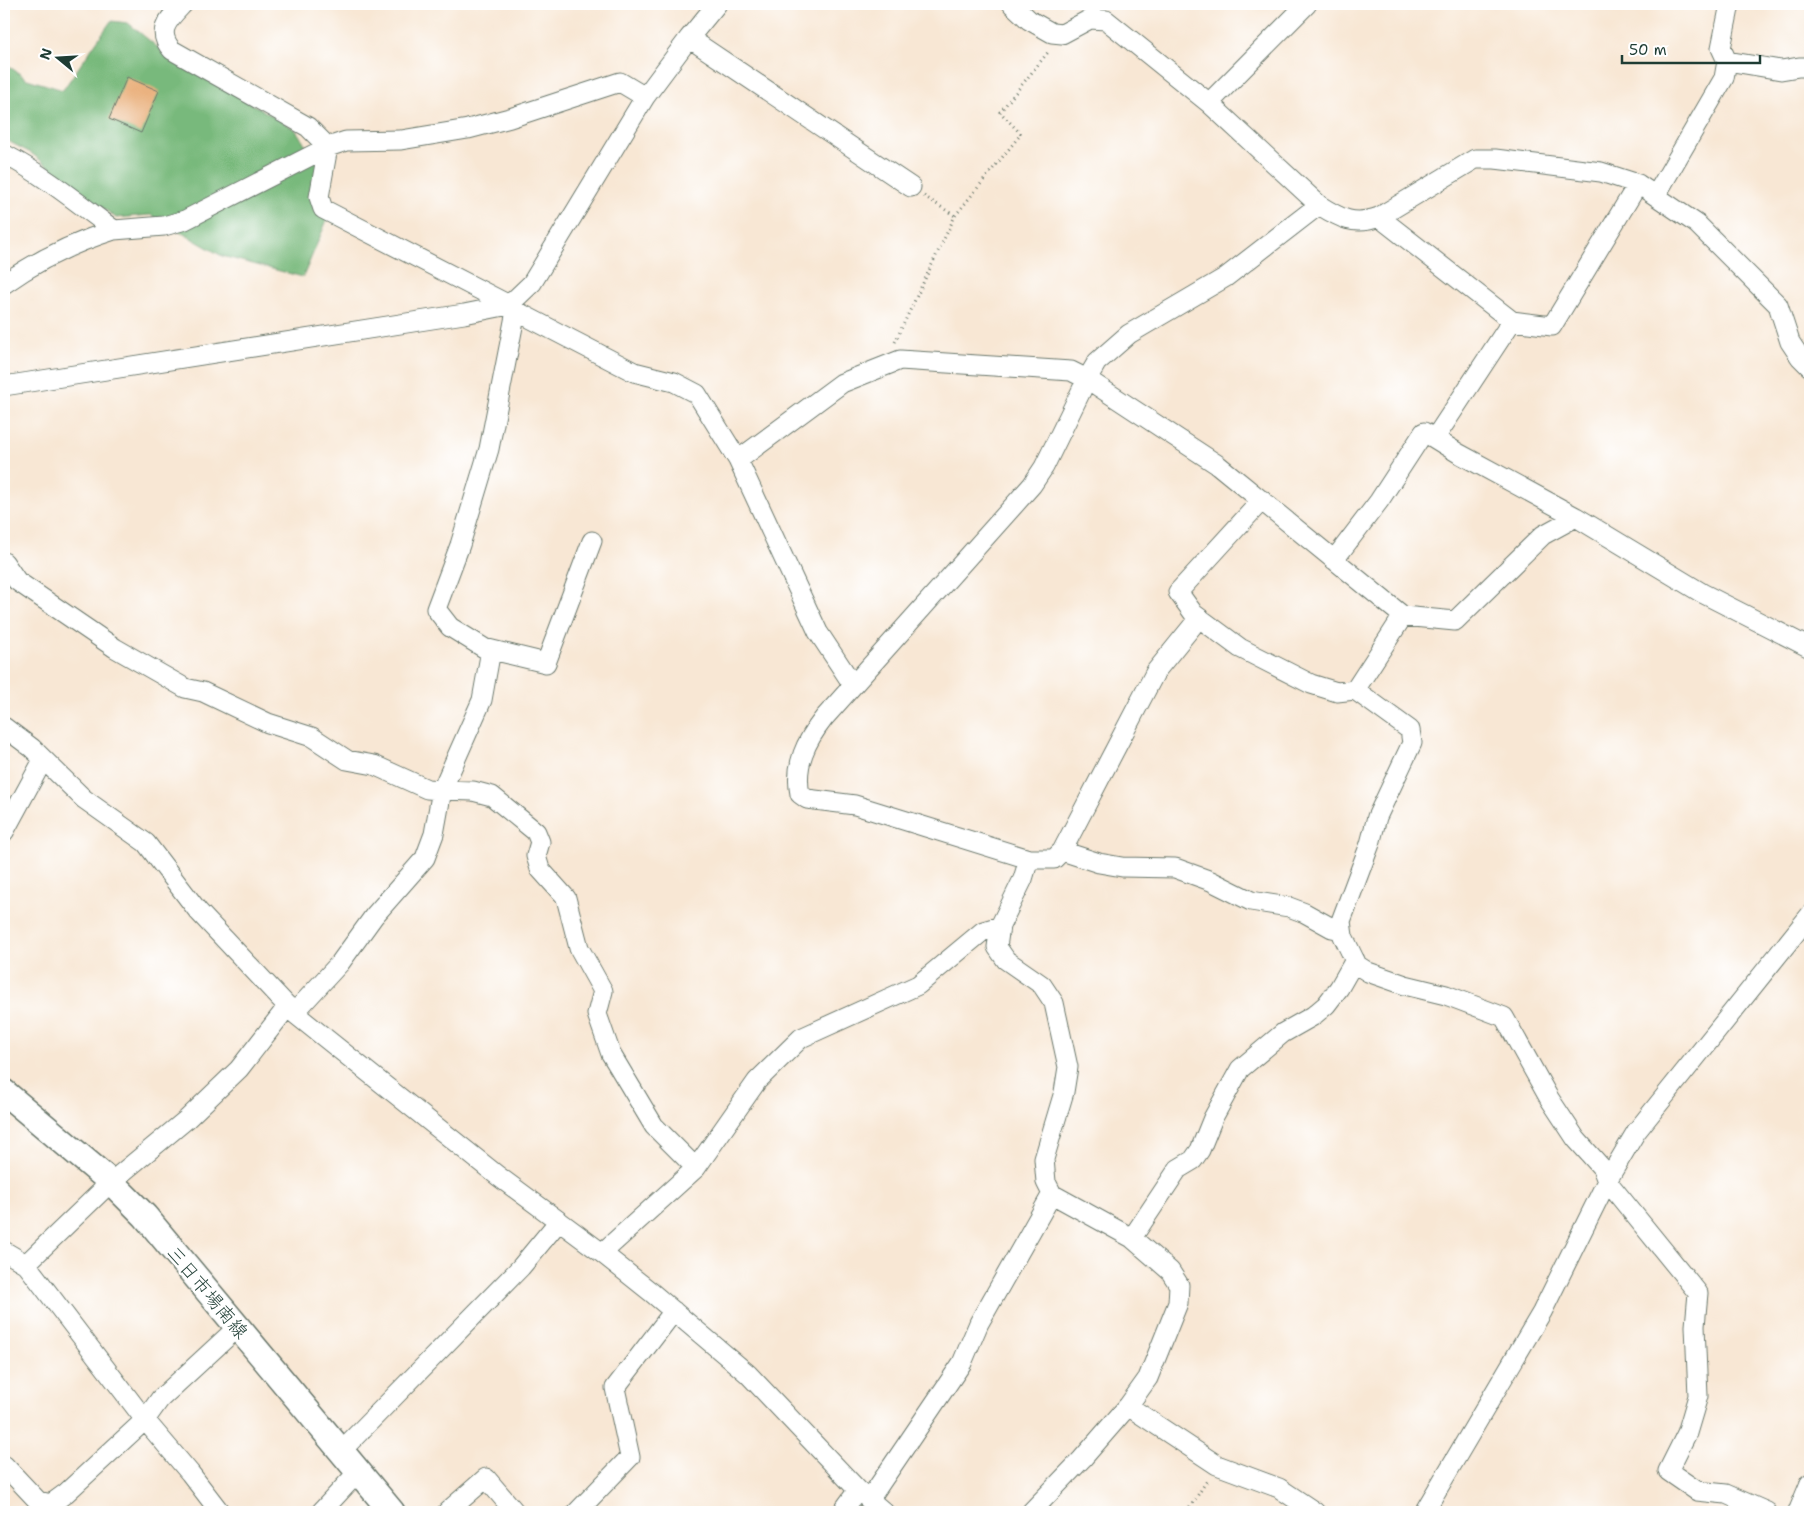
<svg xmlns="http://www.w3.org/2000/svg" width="1814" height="1516" font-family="'Shantell Sans','Klee One',sans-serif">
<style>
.forest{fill:#78b97b;stroke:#4c7b58}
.building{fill:#eab280}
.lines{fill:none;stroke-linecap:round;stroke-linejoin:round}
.minor-casing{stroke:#6b786c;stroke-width:21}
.major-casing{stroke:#6b786c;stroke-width:28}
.path{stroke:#6b786c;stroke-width:3;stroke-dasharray:1 4;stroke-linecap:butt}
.minor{stroke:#fff;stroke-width:19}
.major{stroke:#fff;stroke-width:25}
.labels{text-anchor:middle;stroke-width:4.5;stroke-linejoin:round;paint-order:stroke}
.street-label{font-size:19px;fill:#1f3d34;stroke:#fff}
</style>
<rect width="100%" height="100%" fill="#fff"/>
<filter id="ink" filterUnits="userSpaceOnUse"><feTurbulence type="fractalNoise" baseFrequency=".02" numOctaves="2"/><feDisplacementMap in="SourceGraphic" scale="10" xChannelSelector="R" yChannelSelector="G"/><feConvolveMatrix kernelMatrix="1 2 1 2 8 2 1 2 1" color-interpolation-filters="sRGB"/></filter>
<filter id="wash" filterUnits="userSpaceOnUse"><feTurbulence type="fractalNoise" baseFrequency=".0096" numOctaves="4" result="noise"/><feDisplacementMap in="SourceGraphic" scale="20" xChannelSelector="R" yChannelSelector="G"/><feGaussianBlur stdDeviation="1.12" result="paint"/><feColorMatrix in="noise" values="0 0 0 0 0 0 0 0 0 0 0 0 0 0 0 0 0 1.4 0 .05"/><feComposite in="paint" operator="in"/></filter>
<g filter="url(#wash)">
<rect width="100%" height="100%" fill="#f8e7d4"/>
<path class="forest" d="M111,21l17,2 38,31 129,75 23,34 9,57 -24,57 -81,-21 -71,-41 -35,3 -85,-65 -27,-14v-76l23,16 36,11z"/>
<g id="blocks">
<path class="building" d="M127,77l32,14 -18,42 -32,-14z"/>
</g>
</g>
<g filter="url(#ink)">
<use href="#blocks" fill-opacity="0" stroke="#6b786c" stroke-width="1"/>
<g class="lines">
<defs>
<path id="minor" d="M183,4c-14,15 -28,27 -11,46l136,77 20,20 -9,50 4,12 186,96 7,6 118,61 40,10 23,12 41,66 104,-77 58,-23 171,11 16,8 131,86 185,151 52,5 88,-86 33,-18 126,76 108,55
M1012,4l17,16 23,13 10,1 28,-15 16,1 103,83 110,102c22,14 35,21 60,12l96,-58h20l106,13 37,12 59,40 81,81 12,37 10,15 10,10
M689,38l222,149
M1727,61l54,9 18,-3h11
M1209,103l98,-99
M4,154c40,21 74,49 110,76l50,-4 21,-6 143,-73 18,-6 55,-1 67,-11 42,-11 110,-36 25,15
M1656,195l68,-117 3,-17 -6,-13 9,-44
M1379,217l133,104 40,5 86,-142
M4,284c35,-25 69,-41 110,-54
M516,311l-27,138 -29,96 -24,64 14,18 34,21 62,15 46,-122
M4,386l460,-72 45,-9 23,-22 113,-186 44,-59 28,-34
M1435,438l77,-117
M738,460l80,172 35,53
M1262,500l-84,92 16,22 46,34 71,36 26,8 18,-2 55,40 2,13 -35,74 -7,27 -29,77 2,15 14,29 11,7 37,13 41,10 58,22 45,81 27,41 26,29 5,13 91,112 -3,33 3,70 -11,37 -19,38 29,20 29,3 41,18
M1334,560l45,-59 45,-69 34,21 118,64
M4,562l13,19 98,67 70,40 18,4 65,31 44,14 35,23 27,5 53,24 15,1 -8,44 -9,24 -51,58 -34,47 -46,50
M1199,618l-43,53 -94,180 -8,8h-25l-174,-54 -48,-6 -7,-5c-6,-29 6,-53 24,-76l208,-233 12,-18 43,-88 10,-17 32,-28 97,-57 93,-72
M491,650l-9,50 -40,90 31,1 19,5 44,36 4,10 -4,14 4,13 26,29 13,50 24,43 -6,23 14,40 43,72 42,42
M1355,690l48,-74
M4,727l28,21 52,51 62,44 52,68 96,102 204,163 104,77 49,39 97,82 110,116 26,22
M4,832l39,-72
M1062,851l37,12 23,4 53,1 36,13 40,20 38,6 16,6 27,15 10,2
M1029,859l-6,20 -23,47 -3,21 9,13 36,25 12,18 14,64 -4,25 -20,67 2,23 6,12 80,44 38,33 9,14 -1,18 -30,75 -20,28 -46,53 -51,53
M1132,1238l46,-69 15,-9 7,-10 13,-32 27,-49 43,-36 30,-17 13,-11 13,-17 16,-28
M4,1251l22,13
M602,1253l94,-85 61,-87 44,-43 117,-53 65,-54 17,-5
M1128,1406l89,59 62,23 36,24
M341,1451l180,-184 38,-46
M4,1465l34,36 13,3 15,-11 79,-73 15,-21 78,-72
M869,1500l93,-137 17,-40 73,-129
M220,1512l-30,-39 -45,-53 -119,-156 85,-82 76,-63 52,-50 49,-63
M321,1512l37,-40
M447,1512l39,-34 29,34
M577,1512l53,-55 -15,-69 59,-77
M842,1512l16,-22
M1424,1512l118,-200 65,-131 29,-49 174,-217
M1798,1512l12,-29"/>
<path id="major" d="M4,1092l107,90 34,34 247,296"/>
</defs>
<use href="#minor" class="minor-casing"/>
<use href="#major" class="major-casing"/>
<path class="path" d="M924,196l31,20
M895,342l60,-126 66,-82 -21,-22 49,-61
M1187,1512l21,-33"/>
<use href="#minor" class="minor"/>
<use href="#major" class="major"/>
</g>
</g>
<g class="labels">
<g class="street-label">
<text transform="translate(208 1292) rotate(50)" y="7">三日市場南線</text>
</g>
</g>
<rect width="1814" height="1516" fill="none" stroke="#fff" stroke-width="20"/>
<g transform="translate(58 58) rotate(288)" stroke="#ffffff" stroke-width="4" paint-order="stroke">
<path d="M0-4L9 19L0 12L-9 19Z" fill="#1f3d34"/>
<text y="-8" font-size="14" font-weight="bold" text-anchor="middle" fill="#1f3d34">N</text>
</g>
<path d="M1622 55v8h138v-8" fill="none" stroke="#1f3d34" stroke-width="2.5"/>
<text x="1629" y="55" font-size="15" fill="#1f3d34" stroke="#ffffff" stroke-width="4" paint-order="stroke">50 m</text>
</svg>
